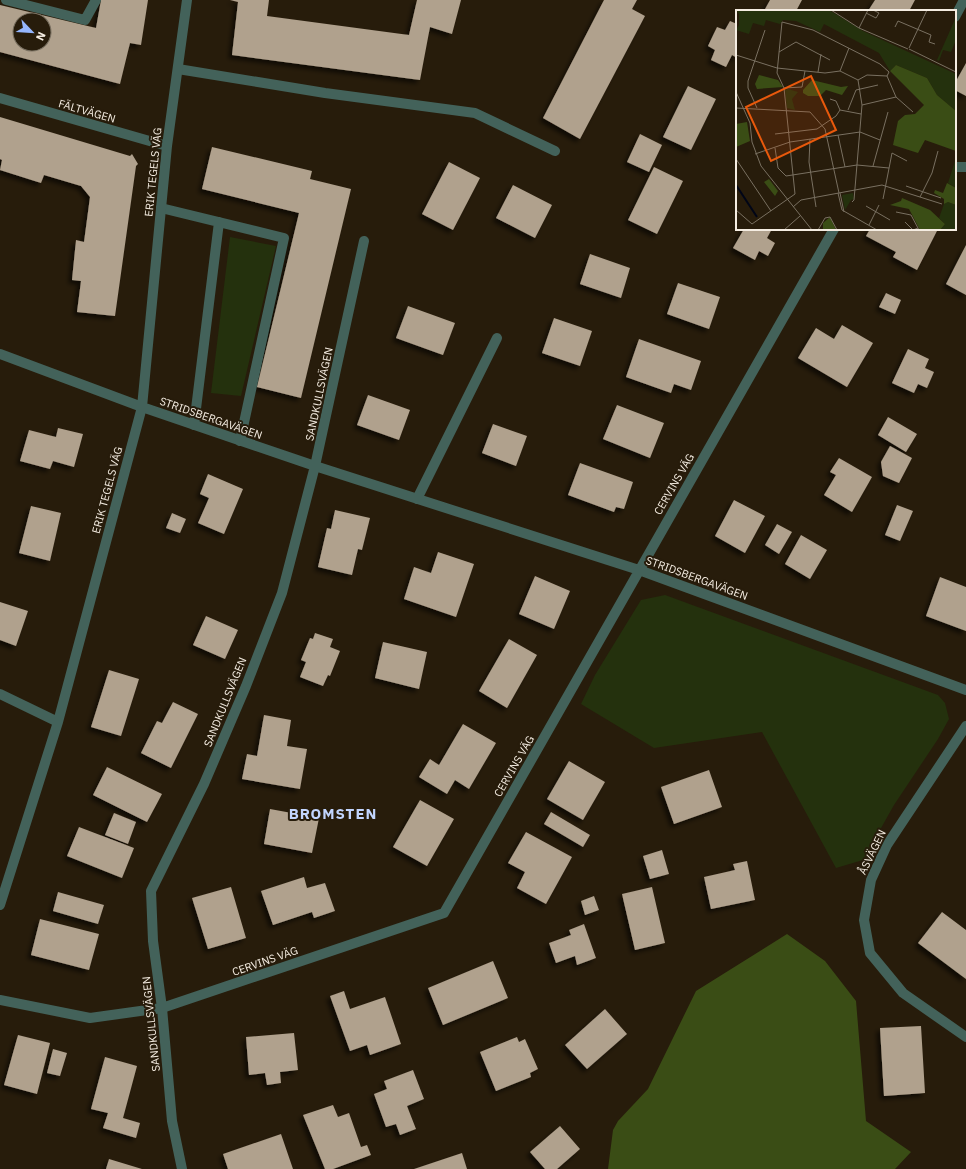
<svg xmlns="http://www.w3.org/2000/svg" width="966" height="1169" font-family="'IBM Plex Sans',sans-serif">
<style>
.green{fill:#24310d}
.forest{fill:#3a4d15}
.building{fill:#b0a18d;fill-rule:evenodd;filter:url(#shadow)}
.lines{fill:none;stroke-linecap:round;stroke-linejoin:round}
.lane{stroke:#43625a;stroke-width:10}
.street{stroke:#43625a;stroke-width:10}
.labels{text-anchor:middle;stroke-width:4;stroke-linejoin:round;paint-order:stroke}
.street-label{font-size:11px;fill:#f5ede2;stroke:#271c0b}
.district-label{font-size:15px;font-weight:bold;letter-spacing:1px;fill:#c2d5fe;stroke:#271c0b}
.inset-river{fill:none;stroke:#000517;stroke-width:2}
.inset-road{fill:none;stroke:#797061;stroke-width:1}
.view{fill:#e8590c;fill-opacity:0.15;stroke:#e8590c;stroke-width:2}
.inset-edge{fill:none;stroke:#f5ede2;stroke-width:2}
</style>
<defs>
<filter id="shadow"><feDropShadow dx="-3.5" dy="3.5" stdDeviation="2" flood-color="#0009"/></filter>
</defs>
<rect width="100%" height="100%" fill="#271c0b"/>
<path class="green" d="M230,237l46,9 -35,150 -30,-3z
M665,595l273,100 7,8 4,16 -11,20 -44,66 -31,55 -27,8 -74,-136 -108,16 -73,-44 14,-29 46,-75z"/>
<path class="forest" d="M787,934l38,27 31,40 10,120 45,31 -16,17h-287l5,-39 5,-9 30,-32 48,-98z"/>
<path class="building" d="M101,0h47l-7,45 -11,-2 -10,41 -120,-32v-47l96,23zM20,20h24v24h-24z
M230,0h39l-2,16 142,19 8,-35h44l-9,34 -22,-7 -10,53 -188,-25 6,-53z
M604,0h33l-5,9 13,7 -65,123 -37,-21z
M770,0h32l-6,11h-32z
M875,0h40l-6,11h-41z
M730,21l7,3v34l-5,-3 -6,12 -15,-7 4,-10 -7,-4 9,-19 8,3z
M966,63v33l-11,-6v-7z
M688,86l28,13 -25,51 -28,-13z
M0,117l130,39 2,-2 6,10 -2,2 -21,150 -38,-4 4,-31 -9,-1 4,-40 8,2 6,-45 -9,-11 -37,-11 -3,8 -41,-13 2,-10 -2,-1z
M640,134l22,11 -13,27 -22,-10z
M212,147l100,24 -2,8 41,10 -50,209 -44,-11 42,-174 -97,-24z
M449,162l31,16 -27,52 -31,-16z
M654,167l29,14 -26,53 -29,-14z
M513,185l39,20 -17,33 -39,-20z
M744,229h28l-5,9 8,5 -7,13 -9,-5 -4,9 -22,-12z
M870,229h68l-21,41 -24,-13 3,-5 -30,-16z
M966,245v50l-20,-11z
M590,254l40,14 -9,30 -41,-14z
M678,283l42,14 -11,32 -42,-15z
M886,293l15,7 -6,14 -16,-7z
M408,306l47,17 -12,32 -47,-17z
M554,318l38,13 -12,35 -38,-13z
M842,325l31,18 -26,44 -49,-29 18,-30 18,11z
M639,339l62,22 -10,29 -17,-6 -3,9 -45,-16z
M908,349l21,10 -4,9 9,4 -7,16 -9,-4 -4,9 -22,-10z
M368,395l42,15 -11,30 -42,-15z
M617,405l47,18 -14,35 -47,-19z
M888,417l29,17 -11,18 -28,-17z
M493,424l34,12 -11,30 -34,-13z
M58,428l25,6 -9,33 -21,-6 -3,8 -30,-8 9,-31 27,7z
M890,446l22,12 -13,25 -16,-7 -2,-14z
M839,458l33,19 -20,35 -28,-17 12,-20 -6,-3z
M580,463l53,19 -9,27 -8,-2 -2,5 -46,-17z
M208,474l35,15 -19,45 -26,-11 11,-25 -9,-4z
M734,500l31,16 -20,37 -30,-17z
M897,505l16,6 -13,30 -15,-6z
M31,506l30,7 -11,48 -31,-8z
M335,510l35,8 -8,32 -4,-1 -6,26 -34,-8 9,-39 4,1z
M172,513l14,6 -6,14 -14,-5z
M777,524l15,8 -13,22 -14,-9z
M801,535l26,15 -17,29 -25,-15z
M438,552l36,12 -18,53 -52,-18 10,-32 17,6z
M535,576l35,15 -16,38 -35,-15z
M940,577l26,10v44l-40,-15z
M0,602l28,9 -12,35 -16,-6z
M206,616l32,14 -13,29 -32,-14z
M315,633l18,6 -3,8 10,4 -10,25 -2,-1 -5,11 -23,-9 6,-15 -5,-2 9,-22 3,1z
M509,639l28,16 -30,53 -28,-17z
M383,642l44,10 -8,37 -44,-11z
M109,670l30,9 -18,57 -30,-9z
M173,702l25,12 -27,54 -30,-15 16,-32 5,2z
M264,715l27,5 -4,26 20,3 -7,40 -58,-10 5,-25 10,2z
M463,724l33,19 -27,46 -14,-9 -8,14 -28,-17 11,-18 9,6z
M569,761l36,21 -22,38 -36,-21z
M107,767l55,27 -15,28 -54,-27z
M709,770l13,37 -48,17 -13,-37z
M420,800l34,19 -27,47 -34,-19z
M270,809l49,9 -7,35 -48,-9z
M551,812l39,23 -7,12 -39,-23z
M114,813l22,9 -8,22 -23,-9z
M79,827l55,21 -12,30 -55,-22z
M526,832l46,25 -26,47 -29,-16 8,-16 -17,-9z
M662,850l7,24 -19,5 -7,-23z
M747,861l8,39 -44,9 -7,-32 31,-7 -2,-6z
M304,877l3,11 18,-5 10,28 -21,7 -2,-6 -39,13 -12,-34z
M231,887l15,51 -38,11 -16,-51z
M652,887l13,56 -30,7 -13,-56z
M58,892l46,13 -6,19 -45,-13z
M594,896l5,14 -14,5 -4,-14z
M942,912l24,18v49l-48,-36z
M40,919l59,15 -10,36 -58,-15z
M584,924l12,34 -19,7 -2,-9 -19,7 -7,-20 22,-8 -2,-5z
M493,961l15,37 -65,27 -15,-37z
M344,991l6,18 35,-12 16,47 -31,11 -3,-10 -17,6 -20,-55z
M605,1009l22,25 -40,35 -22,-24z
M921,1026l4,67 -41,3 -4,-68z
M294,1033l4,37 -18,2 1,11 -14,2 -2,-12 -16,2 -3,-38z
M18,1035l32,8 -13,51 -33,-9z
M517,1037l2,5 6,-3 13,30 -8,4 1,4 -35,14 -16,-39z
M53,1049l14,4 -7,23 -13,-3z
M105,1057l32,9 -14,52 17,5 -4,15 -33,-10 5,-15 -17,-4z
M413,1070l11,29 -17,7 9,23 -16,6 -4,-11 -10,3 -12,-33 13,-5 -3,-8z
M333,1105l5,12 11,-4 12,34 6,-2 4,10 -38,14h-8l-22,-54z
M560,1126l20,23 -23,20h-12l-15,-17z
M281,1134l12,35h-65l-5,-15z
M462,1153l5,16h-53z
M109,1159l33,10h-36z"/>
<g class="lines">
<path class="lane" d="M6,0l79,20 11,-20
M178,69l147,24 150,20 80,38
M161,208l123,30 -44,203
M194,425l25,-203"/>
<path class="street" d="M955,17l9,-17
M0,98l167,48
M955,167h11
M0,354l142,53 173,59 324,104 327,120
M417,499l80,-161
M0,694l58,28
M966,726l-79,119 -16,35 -7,40 6,33 33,40 63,44
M0,905l58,-183 84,-315 25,-261 20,-146
M0,1000l90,18 72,-10 282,-95 390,-684
M182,1169l-10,-48 -10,-113 -9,-67 -2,-50 53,-107 42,-98 36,-93 33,-127 49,-225"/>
</g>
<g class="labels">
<g class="street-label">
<text transform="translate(87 111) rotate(16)" y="4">FÄLTVÄGEN</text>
<text transform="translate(153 172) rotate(-84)" y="4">ERIK TEGELS VÄG</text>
<text transform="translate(319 394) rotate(-78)" y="4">SANDKULLSVÄGEN</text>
<text transform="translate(211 418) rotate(19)" y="4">STRIDSBERGAVÄGEN</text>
<text transform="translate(674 484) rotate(-60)" y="4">CERVINS VÄG</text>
<text transform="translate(107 490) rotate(-75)" y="4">ERIK TEGELS VÄG</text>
<text transform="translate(697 578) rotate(20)" y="4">STRIDSBERGAVÄGEN</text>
<text transform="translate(225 702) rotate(-68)" y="4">SANDKULLSVÄGEN</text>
<text transform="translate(514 766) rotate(-60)" y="4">CERVINS VÄG</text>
<text transform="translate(872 852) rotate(-64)" y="4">ÅSVÄGEN</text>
<text transform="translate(265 961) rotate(-19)" y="4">CERVINS VÄG</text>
<text transform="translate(151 1024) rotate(-96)" y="4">SANDKULLSVÄGEN</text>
</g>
<g class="district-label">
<text x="333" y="819">BROMSTEN</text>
</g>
</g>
<g transform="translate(736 10)">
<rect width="220" height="220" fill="#271c0b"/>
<path d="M0,0h93l34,21 93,43v37l-19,-16 -10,-17 -31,-13 -6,6 -11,-18 -55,-29 -4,8 -24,-11 -13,-1 -3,4 -14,-4 -2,6 -11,-3 -4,11 -13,-4 3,-5v-11zM220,7v23l-5,12 -8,-2 -4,11 -2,-1zM52,79l10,3 -6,7 3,11 -8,-2 -2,-18zM220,148v30l-8,-5zM117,183l1,6 -3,1 -6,10 -3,-15zM212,192l8,3v25h-16l5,-6 -6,-6 5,-14z" fill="#24310d"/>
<path d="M160,55l31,13 10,17 19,16v40l-31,-11 -7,13 -25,-8 5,-24 7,-6 10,-1 9,-9 -34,-34zM23,65l19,5 5,7 -26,2 -2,-5zM76,70l29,7 7,-1 -6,9 -16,-5 -6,6h-12l-5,-3v-3zM11,112l3,19 -14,6v-23zM33,169l9,12 -3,5 -11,-14zM211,173l9,5v17l-8,-3 -4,2v-5l-10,-6 1,-3 8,3zM166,188l28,12 15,14 -5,6h-20l-11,-21 -19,-4 11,-4zM94,207l6,13h-13v-7z" fill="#3a4d15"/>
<path class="inset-river" d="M0,175l21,32"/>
<path class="inset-road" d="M95,0l28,18 49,21M130,3l10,5 3,-5 -6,-3M159,17l3,-6 33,14 -2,7 6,2M123,18l9,-18M173,38l18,-38M173,39l47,23M43,42l17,-10 34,18M0,45l41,13 48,5 15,-2 18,9 9,-5 20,1 9,21 17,15M104,61l9,-23M82,62l3,-18M48,78l18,-1 3,-16M0,82l14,31 2,19 9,24 51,64M94,89l6,2 4,9 21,4M126,95l34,-8M0,98l74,4 15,17 14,64M21,98l-9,-20v-7l17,-51M112,100l8,-20 22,-5M39,124l42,-5 19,-13 4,-6M102,125l7,32M74,129l-1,23 7,45M39,138l3,20 8,8 71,-11 32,3M19,144l35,-12 70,-10 20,8M0,149l35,52M137,156l15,-54M170,176l35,12M102,183l4,17 35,20M104,183l4,19M184,187l12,-24 6,-22M147,189l9,-46 15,8M116,192l2,-2 8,-95 -4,-25M130,196l24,14M57,197l8,-7 81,-15 60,19M0,200l16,14 43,-30 -11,-106 -7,-15 5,-51 31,8 67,34 9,8 -2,4M160,202l15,3 8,15M169,212l8,8 5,-2M133,215l10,-20M48,220l16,-14M82,220l7,-12 5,-1 7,13"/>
<path class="view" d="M75,66l25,54 -65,31 -25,-54z"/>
<rect width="220" height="220" class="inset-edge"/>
</g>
<g transform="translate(32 32) rotate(115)"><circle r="19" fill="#271c0b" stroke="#797061"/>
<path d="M0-3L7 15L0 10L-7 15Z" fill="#95b6fd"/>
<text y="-6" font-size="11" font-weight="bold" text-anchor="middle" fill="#f5ede2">N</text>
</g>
</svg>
